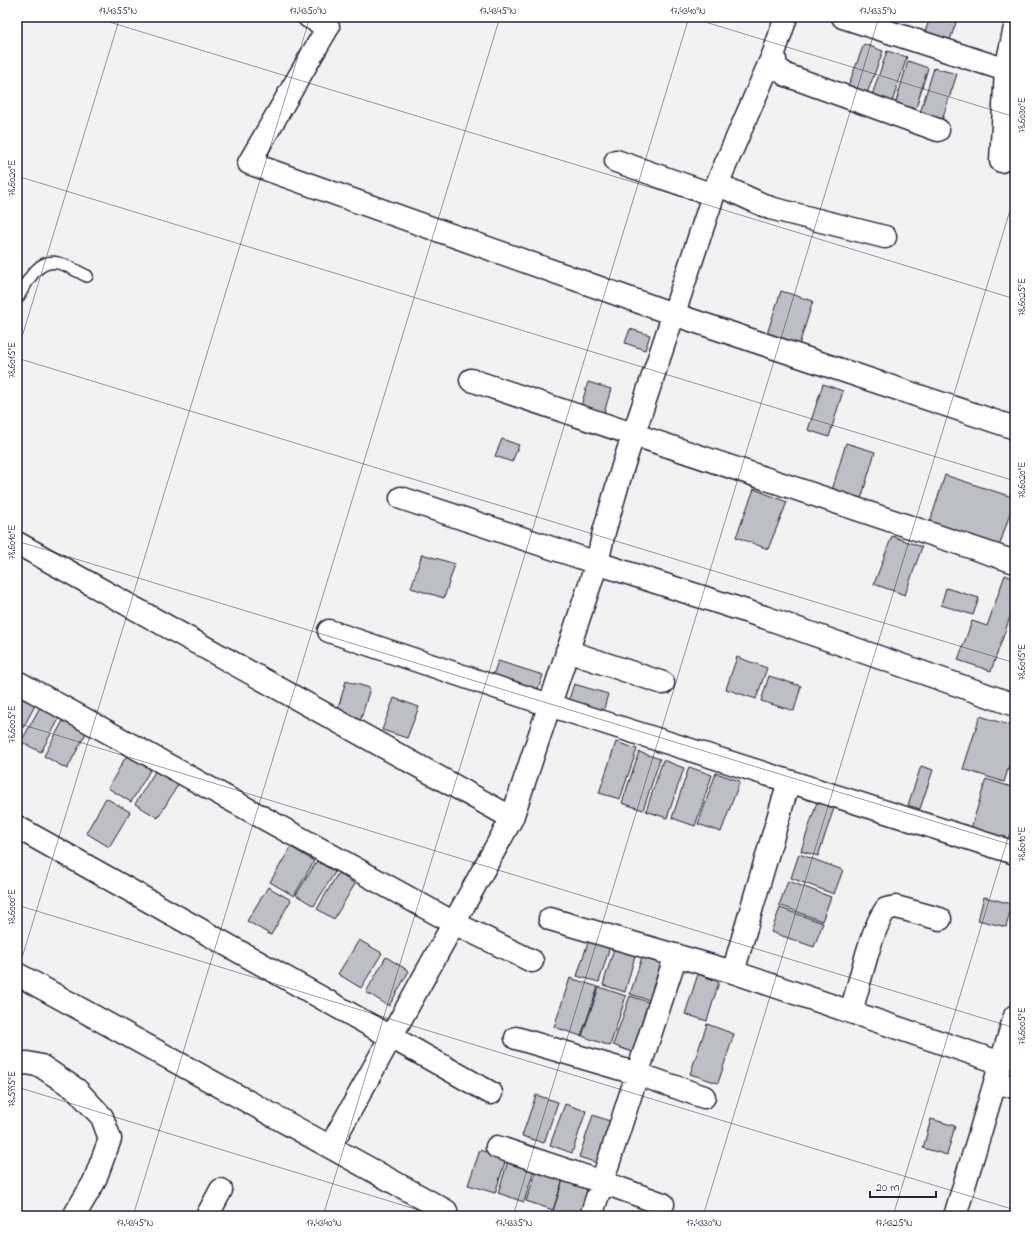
<svg xmlns="http://www.w3.org/2000/svg" width="1032" height="1233" font-family="'Indie Flower',sans-serif">
<style>
.building{fill:#bebec6;stroke:#22223b}
.lines{fill:none;stroke-linecap:round;stroke-linejoin:round}
.lane-casing{stroke:#22223b;stroke-width:14}
.street-casing{stroke:#22223b;stroke-width:25}
.lane{stroke:#fff;stroke-width:11}
.street{stroke:#fff;stroke-width:22}
.ticks{fill:none;stroke:#22223b;stroke-width:1;stroke-opacity:0.45}
.neatline{fill:none;stroke:#22223b;stroke-width:1.5}
.ticks-label{font-size:10px;text-anchor:middle;fill:#22223b}
</style>
<rect width="100%" height="100%" fill="#f2f2f3"/>
<filter id="ink" filterUnits="userSpaceOnUse"><feTurbulence type="fractalNoise" baseFrequency=".025" numOctaves="2"/><feDisplacementMap in="SourceGraphic" scale="8" xChannelSelector="R" yChannelSelector="G"/><feConvolveMatrix kernelMatrix="1 2 1 2 8 2 1 2 1" color-interpolation-filters="sRGB"/></filter>
<g filter="url(#ink)">
<path class="building" d="M930,17h28l-8,23 -25,-8z
M864,44l19,7 -17,45 -19,-7z
M887,51l20,6 -15,45 -20,-7z
M908,61l20,7 -13,43 -20,-6z
M934,68l23,6 -15,46 -22,-7z
M781,291l32,10 -15,47 -32,-11z
M630,329l20,6 -5,15 -20,-7z
M588,382l23,7 -7,24 -23,-7z
M823,384l20,7 -14,46 -21,-7z
M502,439l17,6 -7,17 -17,-6z
M846,443l29,9 -14,47 -29,-9z
M945,475l70,23 -16,49 -70,-22z
M754,489l33,13 -19,47 -32,-12z
M892,536l30,11 -17,48 -31,-11z
M422,554l33,10 -11,34 -33,-10z
M1005,575l10,4v24l-24,68 -33,-11 14,-39 15,5z
M946,588l33,10 -6,17 -32,-10z
M737,657l30,11 -11,31 -30,-10z
M498,661l45,14 -6,17 -45,-14z
M769,676l32,10 -7,25 -33,-10z
M346,681l24,7 -10,34 -24,-7z
M574,684l34,10 -5,18 -35,-10z
M17,691l20,11 -19,35 -1,-1z
M394,698l25,9 -12,31 -25,-8z
M40,707l20,10 -19,35 -20,-10z
M980,716l35,11v20l-11,35 -41,-13z
M65,717l22,14 -20,38 -23,-13z
M616,742l21,7 -17,50 -21,-6z
M639,752l21,7 -17,51 -21,-7z
M128,753l24,14 -21,35 -23,-14z
M663,760l21,8 -17,50 -21,-7z
M921,766l12,4 -13,39 -12,-4z
M689,767l23,8 -17,51 -23,-8z
M156,770l23,13 -21,35 -23,-14z
M716,773l24,8 -19,51 -23,-8z
M986,779l29,9v60l-46,-13z
M106,798l24,14 -21,35 -23,-14z
M817,802l17,6 -16,48 -17,-5z
M291,847l23,14 -20,35 -24,-14z
M799,854l44,16 -9,24 -43,-16z
M317,861l18,11 -21,34 -18,-11z
M338,873l17,11 -21,35 -17,-10z
M788,881l43,16 -9,24 -43,-16z
M268,887l23,13 -20,35 -24,-14z
M984,897l28,7 -6,23 -28,-7z
M780,908l43,15 -9,24 -43,-15z
M590,936l21,7 -12,39 -22,-6z
M359,940l23,13 -21,35 -23,-14z
M615,945l21,7 -11,40 -22,-7z
M643,954l21,7 -12,40 -22,-7z
M386,957l23,14 -20,35 -23,-14z
M698,974l21,8 -12,39 -22,-7z
M570,978l28,9 -17,49 -27,-9z
M599,987l27,9 -16,50 -28,-10z
M630,996l27,9 -17,50 -27,-10z
M707,1024l27,10 -16,49 -28,-9z
M536,1095l22,7 -14,41 -22,-7z
M565,1104l21,7 -14,42 -22,-8z
M593,1115l22,8 -15,41 -21,-7z
M931,1119l24,7 -8,29 -24,-7z
M480,1150l26,9 -11,34 -27,-8z
M509,1158l26,9 -11,35 -26,-9z
M538,1167l26,9 -11,34 -27,-9z
M564,1177l26,8 -10,31h-13l-14,-5z"/>
<g class="lines">
<defs>
<path id="lane" d="M17,299c9,-15 20,-41 41,-36 10,2 20,9 29,13"/>
<path id="street" d="M309,17l19,10 -79,136 424,151 342,114
M786,17l-12,36 2,14 10,8 152,55
M843,17l163,53
M616,161l97,34
M1001,161l5,-91 9,-43
M717,184l57,-131
M471,380l544,182
M401,498l196,65 7,-31 19,-66 94,-282 53,24 115,29
M17,543l495,275 -182,329
M329,631l220,74 466,148
M567,651l96,32
M17,682l437,241 78,38
M512,818l85,-255 167,54 251,88
M17,827l474,266
M550,919l183,53 268,91
M733,972l56,-191
M17,974l429,237
M851,1011c9,-27 19,-80 35,-102l10,-2 44,12
M516,1038l122,36 66,23
M17,1064l10,-1 14,3 36,24 25,27 8,22 -16,43 -20,34
M995,1082l20,5
M497,1147l105,35 61,22
M207,1216l14,-26
M591,1216l85,-261
M955,1216l60,-200"/>
</defs>
<use href="#lane" class="lane-casing"/>
<use href="#street" class="street-casing"/>
<use href="#lane" class="lane"/>
<use href="#street" class="street"/>
</g>
</g>
<path class="ticks" d="M93,17l922,282M689,17l326,100M17,176l998,305M17,353l103,-336M17,358l998,305M17,541l998,305M17,723l998,305M17,905l998,305M17,974l293,-957M17,1087l421,129M133,1216l367,-1199M323,1216l366,-1199M513,1216l366,-1199M703,1216l312,-1022M893,1216l122,-401"/>
<rect width="1032" height="1233" fill="none" stroke="#fff" stroke-width="44"/>
<path d="M870 1191v6h66v-6" fill="none" stroke="#22223b" stroke-width="2"/>
<text x="876" y="1191" font-size="12" fill="#22223b" stroke="#ffffff" stroke-width="3" paint-order="stroke">20 m</text>
<rect x="22" y="22" width="988" height="1189" class="neatline"/>
<g class="ticks-label">
<text x="118" y="14">17.4355°N</text>
<text x="308" y="14">17.4350°N</text>
<text x="498" y="14">17.4345°N</text>
<text x="688" y="14">17.4340°N</text>
<text x="878" y="14">17.4335°N</text>
<text transform="translate(1021 115) rotate(-90)" y="4">78.6030°E</text>
<text transform="translate(11 178) rotate(-90)" y="4">78.6020°E</text>
<text transform="translate(1021 297) rotate(-90)" y="4">78.6025°E</text>
<text transform="translate(11 360) rotate(-90)" y="4">78.6015°E</text>
<text transform="translate(1021 480) rotate(-90)" y="4">78.6020°E</text>
<text transform="translate(11 542) rotate(-90)" y="4">78.6010°E</text>
<text transform="translate(1021 662) rotate(-90)" y="4">78.6015°E</text>
<text transform="translate(11 724) rotate(-90)" y="4">78.6005°E</text>
<text transform="translate(1021 844) rotate(-90)" y="4">78.6010°E</text>
<text transform="translate(11 907) rotate(-90)" y="4">78.6000°E</text>
<text transform="translate(1021 1026) rotate(-90)" y="4">78.6005°E</text>
<text transform="translate(11 1089) rotate(-90)" y="4">78.5995°E</text>
<text x="135" y="1226">17.4345°N</text>
<text x="324" y="1226">17.4340°N</text>
<text x="514" y="1226">17.4335°N</text>
<text x="704" y="1226">17.4330°N</text>
<text x="894" y="1226">17.4325°N</text>
</g>
</svg>
